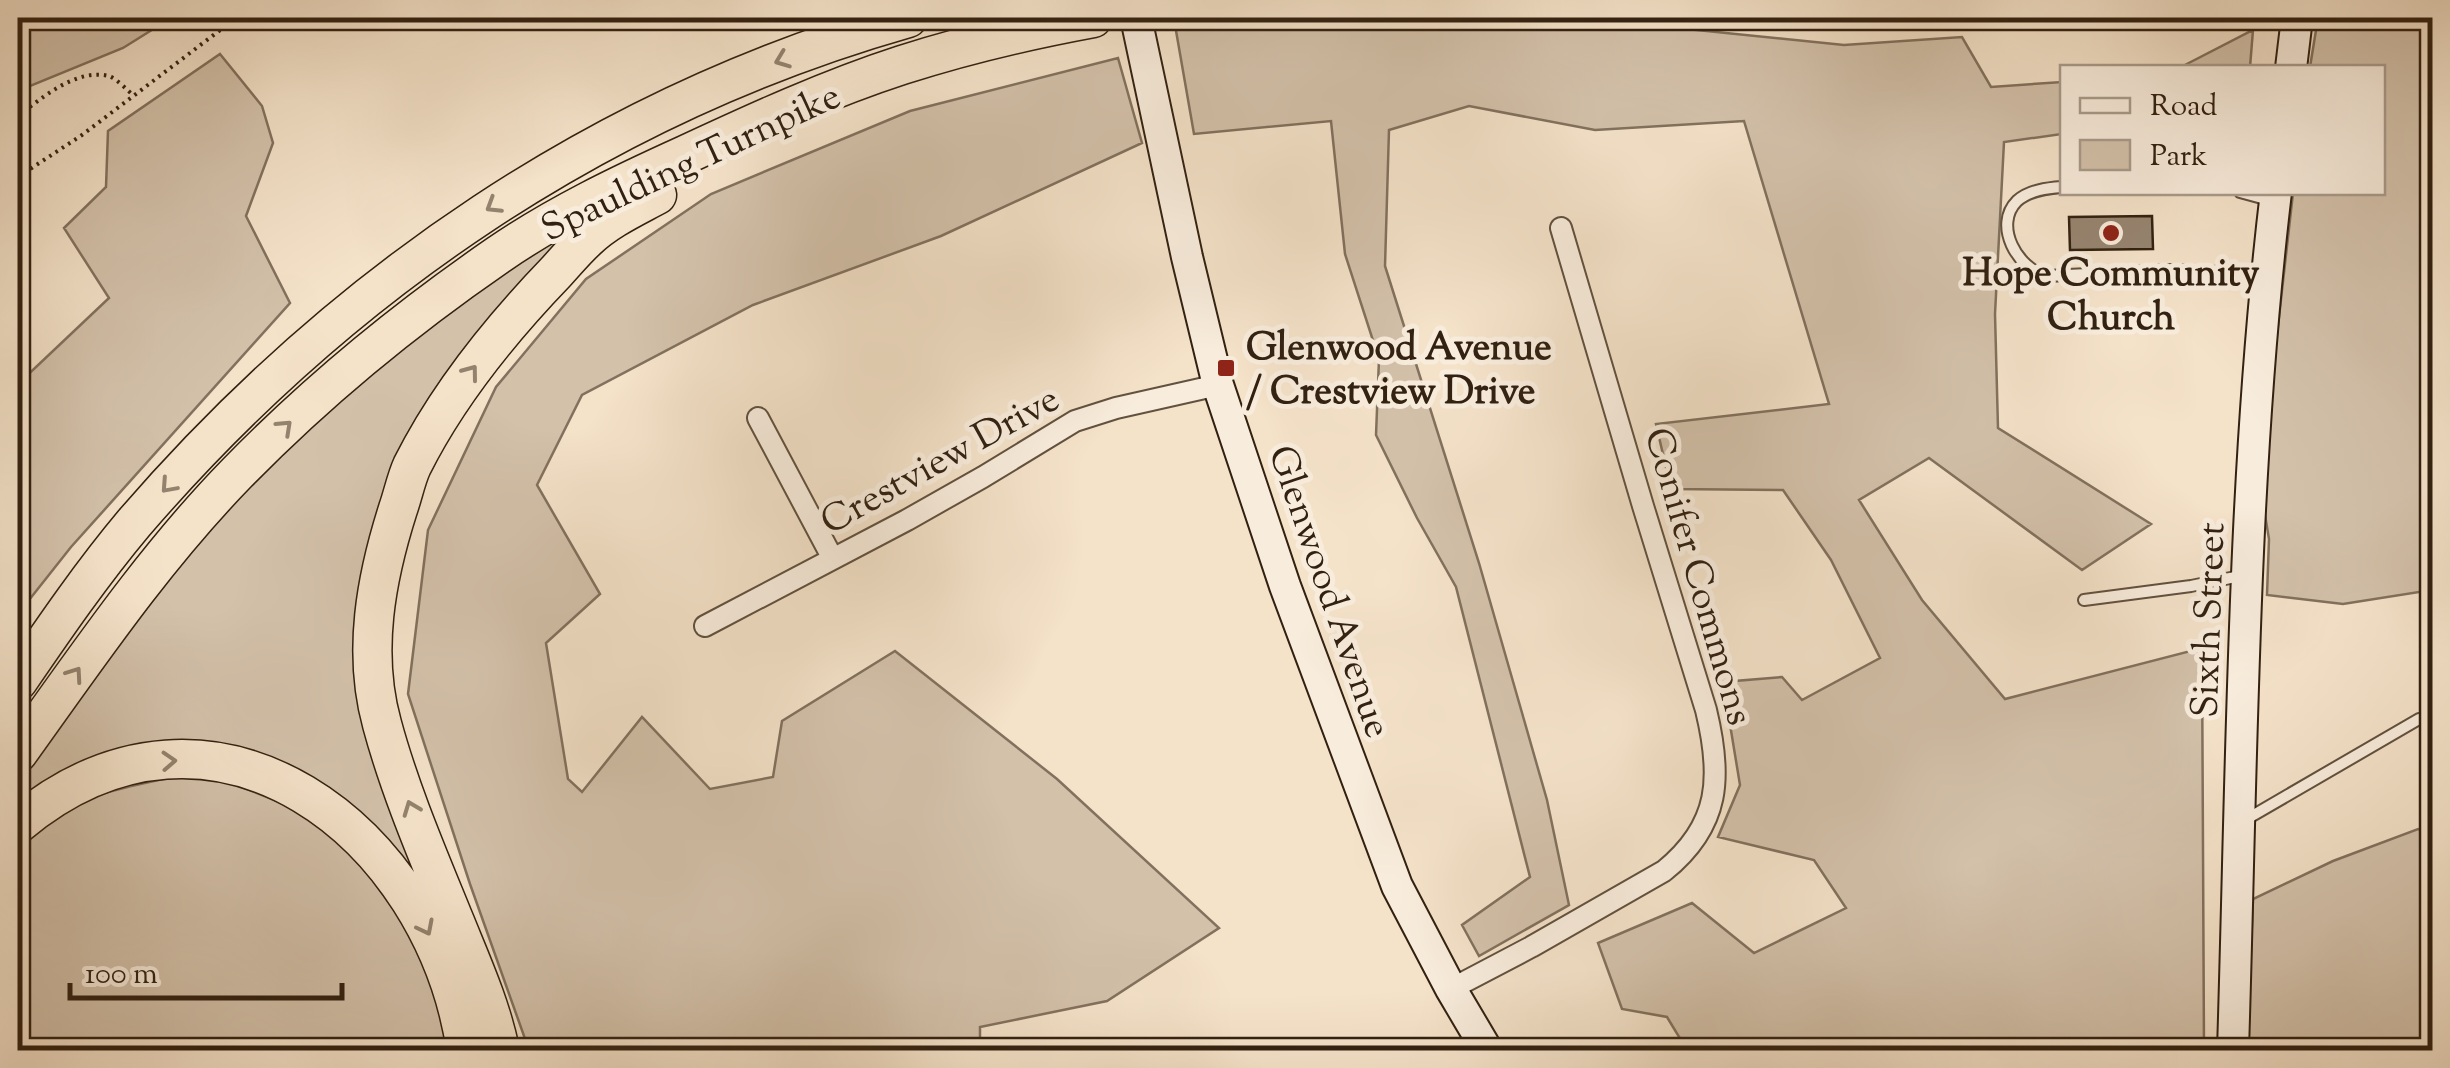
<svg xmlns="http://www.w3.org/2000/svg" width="2450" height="1068" font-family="'Sorts Mill Goudy',serif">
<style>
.green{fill:#d3c1aa;stroke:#82715e;stroke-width:2.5}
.building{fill:#978571;stroke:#322111;stroke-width:2.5}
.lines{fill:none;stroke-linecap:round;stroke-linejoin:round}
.lane-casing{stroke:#62513f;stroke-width:14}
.street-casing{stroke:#62513f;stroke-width:24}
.secondary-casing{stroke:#322111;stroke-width:34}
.highway-casing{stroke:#322111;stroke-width:41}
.path{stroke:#322111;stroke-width:4;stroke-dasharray:2.5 5;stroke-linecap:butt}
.lane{stroke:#f8ecdc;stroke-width:10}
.street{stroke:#f8ecdc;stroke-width:20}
.secondary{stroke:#f8ecdc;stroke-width:30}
.highway{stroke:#f4e2c9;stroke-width:38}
.oneway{stroke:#93826d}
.poi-dot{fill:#8f2418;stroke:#f8ecdc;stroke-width:4}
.labels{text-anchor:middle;stroke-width:10;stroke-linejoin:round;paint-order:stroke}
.street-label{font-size:38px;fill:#322111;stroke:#f8ecdc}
.poi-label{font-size:38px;font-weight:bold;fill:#322111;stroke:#f8ecdc}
</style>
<rect width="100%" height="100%" fill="#f4e2c9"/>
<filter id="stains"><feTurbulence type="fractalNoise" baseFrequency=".002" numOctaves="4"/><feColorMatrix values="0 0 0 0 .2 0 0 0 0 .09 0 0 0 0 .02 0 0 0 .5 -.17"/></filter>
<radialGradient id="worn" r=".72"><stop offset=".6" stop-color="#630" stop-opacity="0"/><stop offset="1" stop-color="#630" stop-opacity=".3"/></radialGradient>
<path class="green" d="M18,18h153l-48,30 -105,43z
M1579,18l265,27 118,-8 29,50 71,-5v52l-58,8 -9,172 3,114 153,96 -69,46 -153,-112 -70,42 63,100 83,99 197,-51 2,402h-517l-20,-33 -45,-8 -24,-66 94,-40 62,50 92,-45 -32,-48 -96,-23 22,-52 -17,-103 59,-5 20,23 78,-42 -49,-98 -48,-70 -112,-1 -15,-65 173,-20 -85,-283 -149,9 -126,-24 -80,24 -4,136 94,297 68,237 22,105 -90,51 -17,-31 68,-48 -74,-290 -39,-69 -41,-83 3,-76 -34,-105 -14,-133 -137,13 -19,-109z
M2318,18h114v572l-89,14 -76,-9 2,-56 -9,-54 33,-292 89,-1v-124l-72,-1z
M2253,30l-3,37h-69z
M220,54l42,52 11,37 -27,73 44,87 -219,244 -53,67v-230l91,-86 -45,-70 42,-41 2,-56z
M1118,58l24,85 -201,93 -188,69 -171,90 -45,90 63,109 -54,49 22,136 14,13 60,-75 68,72 63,-12 9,-56 113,-70 162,128 162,149 -112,73 -127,26v23h-451l-59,-166 -62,-190 20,-164 68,-143 90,-108 125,-85 199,-83z
M596,208l-131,143 -98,279 67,295 -189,-164 -227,50v-19l11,-24 63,-98 142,-176 142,-135z
M197,769l134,54 91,125 30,102h-434v-215l36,-29z
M2418,829l14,7v214h-185l6,-151 80,-38z"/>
<path class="building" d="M2152,216l1,33 -83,1 -1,-33z"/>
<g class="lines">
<defs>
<path id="lane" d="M2062,187c-14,1 -33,3 -45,14 -24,24 0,68 30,75l124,-6 94,4
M2240,192l33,9
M2084,600l107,-14 54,-11
M2245,820l174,-101"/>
<path id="street" d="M758,418l75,141
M705,626l202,-106 76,-43 92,-56 41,-13 102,-23
M1451,989l80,-42 133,-76c57,-46 58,-95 42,-161l-63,-204 -82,-278"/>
<path id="secondary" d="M1136,18l51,239 31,128 67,201 112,300 54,103 36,61
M2291,68l6,-50
M2233,1050c9,-285 9,-573 43,-858"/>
<path id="highway" d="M18,681c37,-54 74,-108 116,-158 207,-240 468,-418 774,-505
M18,753c69,-96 136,-195 219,-280 79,-81 168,-154 261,-218 58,-40 123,-71 187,-100 71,-33 143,-66 217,-90 62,-20 126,-35 191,-47
M18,824c196,-164 416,9 448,226
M500,1050c-9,-44 -28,-86 -45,-128 -26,-64 -55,-131 -73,-198 -20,-72 -6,-146 16,-215 5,-14 8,-30 14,-43 36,-72 89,-137 144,-194 10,-11 20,-23 31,-33 20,-19 46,-31 70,-44"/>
</defs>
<use href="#lane" class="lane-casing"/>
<use href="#street" class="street-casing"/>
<use href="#secondary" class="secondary-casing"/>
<use href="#highway" class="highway-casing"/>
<path class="path" d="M18,116c24,-18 58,-48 91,-40 8,3 18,14 25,20
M18,177l64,-42 154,-117"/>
<use href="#lane" class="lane"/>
<use href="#street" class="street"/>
<use href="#secondary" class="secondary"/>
<use href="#highway" class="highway"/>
</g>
<defs><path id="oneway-chevron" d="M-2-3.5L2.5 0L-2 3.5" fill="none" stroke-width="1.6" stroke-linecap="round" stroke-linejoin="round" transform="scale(2.5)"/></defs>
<g class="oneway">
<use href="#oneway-chevron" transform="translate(782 60) rotate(159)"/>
<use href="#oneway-chevron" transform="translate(493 206) rotate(148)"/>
<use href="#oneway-chevron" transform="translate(471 372) rotate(-53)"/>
<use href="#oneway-chevron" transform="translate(285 427) rotate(-43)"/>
<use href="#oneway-chevron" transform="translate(168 486) rotate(132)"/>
<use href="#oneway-chevron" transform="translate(75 674) rotate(-55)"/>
<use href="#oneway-chevron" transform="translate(169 761) rotate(-3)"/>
<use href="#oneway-chevron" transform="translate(411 808) rotate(-111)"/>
<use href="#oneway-chevron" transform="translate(426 928) rotate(63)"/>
</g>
<g class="poi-dot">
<circle cx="2111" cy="233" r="10"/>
<rect x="1216" y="358" width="20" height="20" rx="5"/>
</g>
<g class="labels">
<g class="street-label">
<text transform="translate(690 161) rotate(-25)" y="13">Spaulding Turnpike</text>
<text transform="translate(939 459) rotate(-29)" y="13">Crestview Drive</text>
<text transform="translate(1700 576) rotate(74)" y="13">Conifer Commons</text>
<text transform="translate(1331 591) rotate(71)" y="13">Glenwood Avenue</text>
<text transform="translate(2207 620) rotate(-88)" y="13">Sixth Street</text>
</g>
<g class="poi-label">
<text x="2111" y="285">Hope Community<tspan x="2111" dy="44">Church</tspan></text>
<text x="1246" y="359" text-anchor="start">Glenwood Avenue<tspan x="1246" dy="44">/ Crestview Drive</tspan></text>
</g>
</g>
<rect width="2450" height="1068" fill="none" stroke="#f4e2c9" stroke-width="60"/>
<rect x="20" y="20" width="2410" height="1028" fill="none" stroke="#322111" stroke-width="5"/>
<rect x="30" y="30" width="2390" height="1008" fill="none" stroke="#322111" stroke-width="2.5"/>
<rect x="2060" y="65" width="325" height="130" fill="#f8ecdc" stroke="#a99b8b" stroke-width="2.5"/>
<rect x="2080" y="98" width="50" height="15" fill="#f8ecdc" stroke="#a99b8b" stroke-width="2.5"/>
<text x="2150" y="115" font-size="30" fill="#322111">Road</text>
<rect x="2080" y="140" width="50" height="30" fill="#d3c1aa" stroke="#a99b8b" stroke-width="2.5"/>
<text x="2150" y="165" font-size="30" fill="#322111">Park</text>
<path d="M70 983v15h272v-15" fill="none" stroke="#322111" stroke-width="5"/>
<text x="85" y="983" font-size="30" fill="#322111" stroke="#f8ecdc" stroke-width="8" paint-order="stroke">100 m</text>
<rect width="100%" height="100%" filter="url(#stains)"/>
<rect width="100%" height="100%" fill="url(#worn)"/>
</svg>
